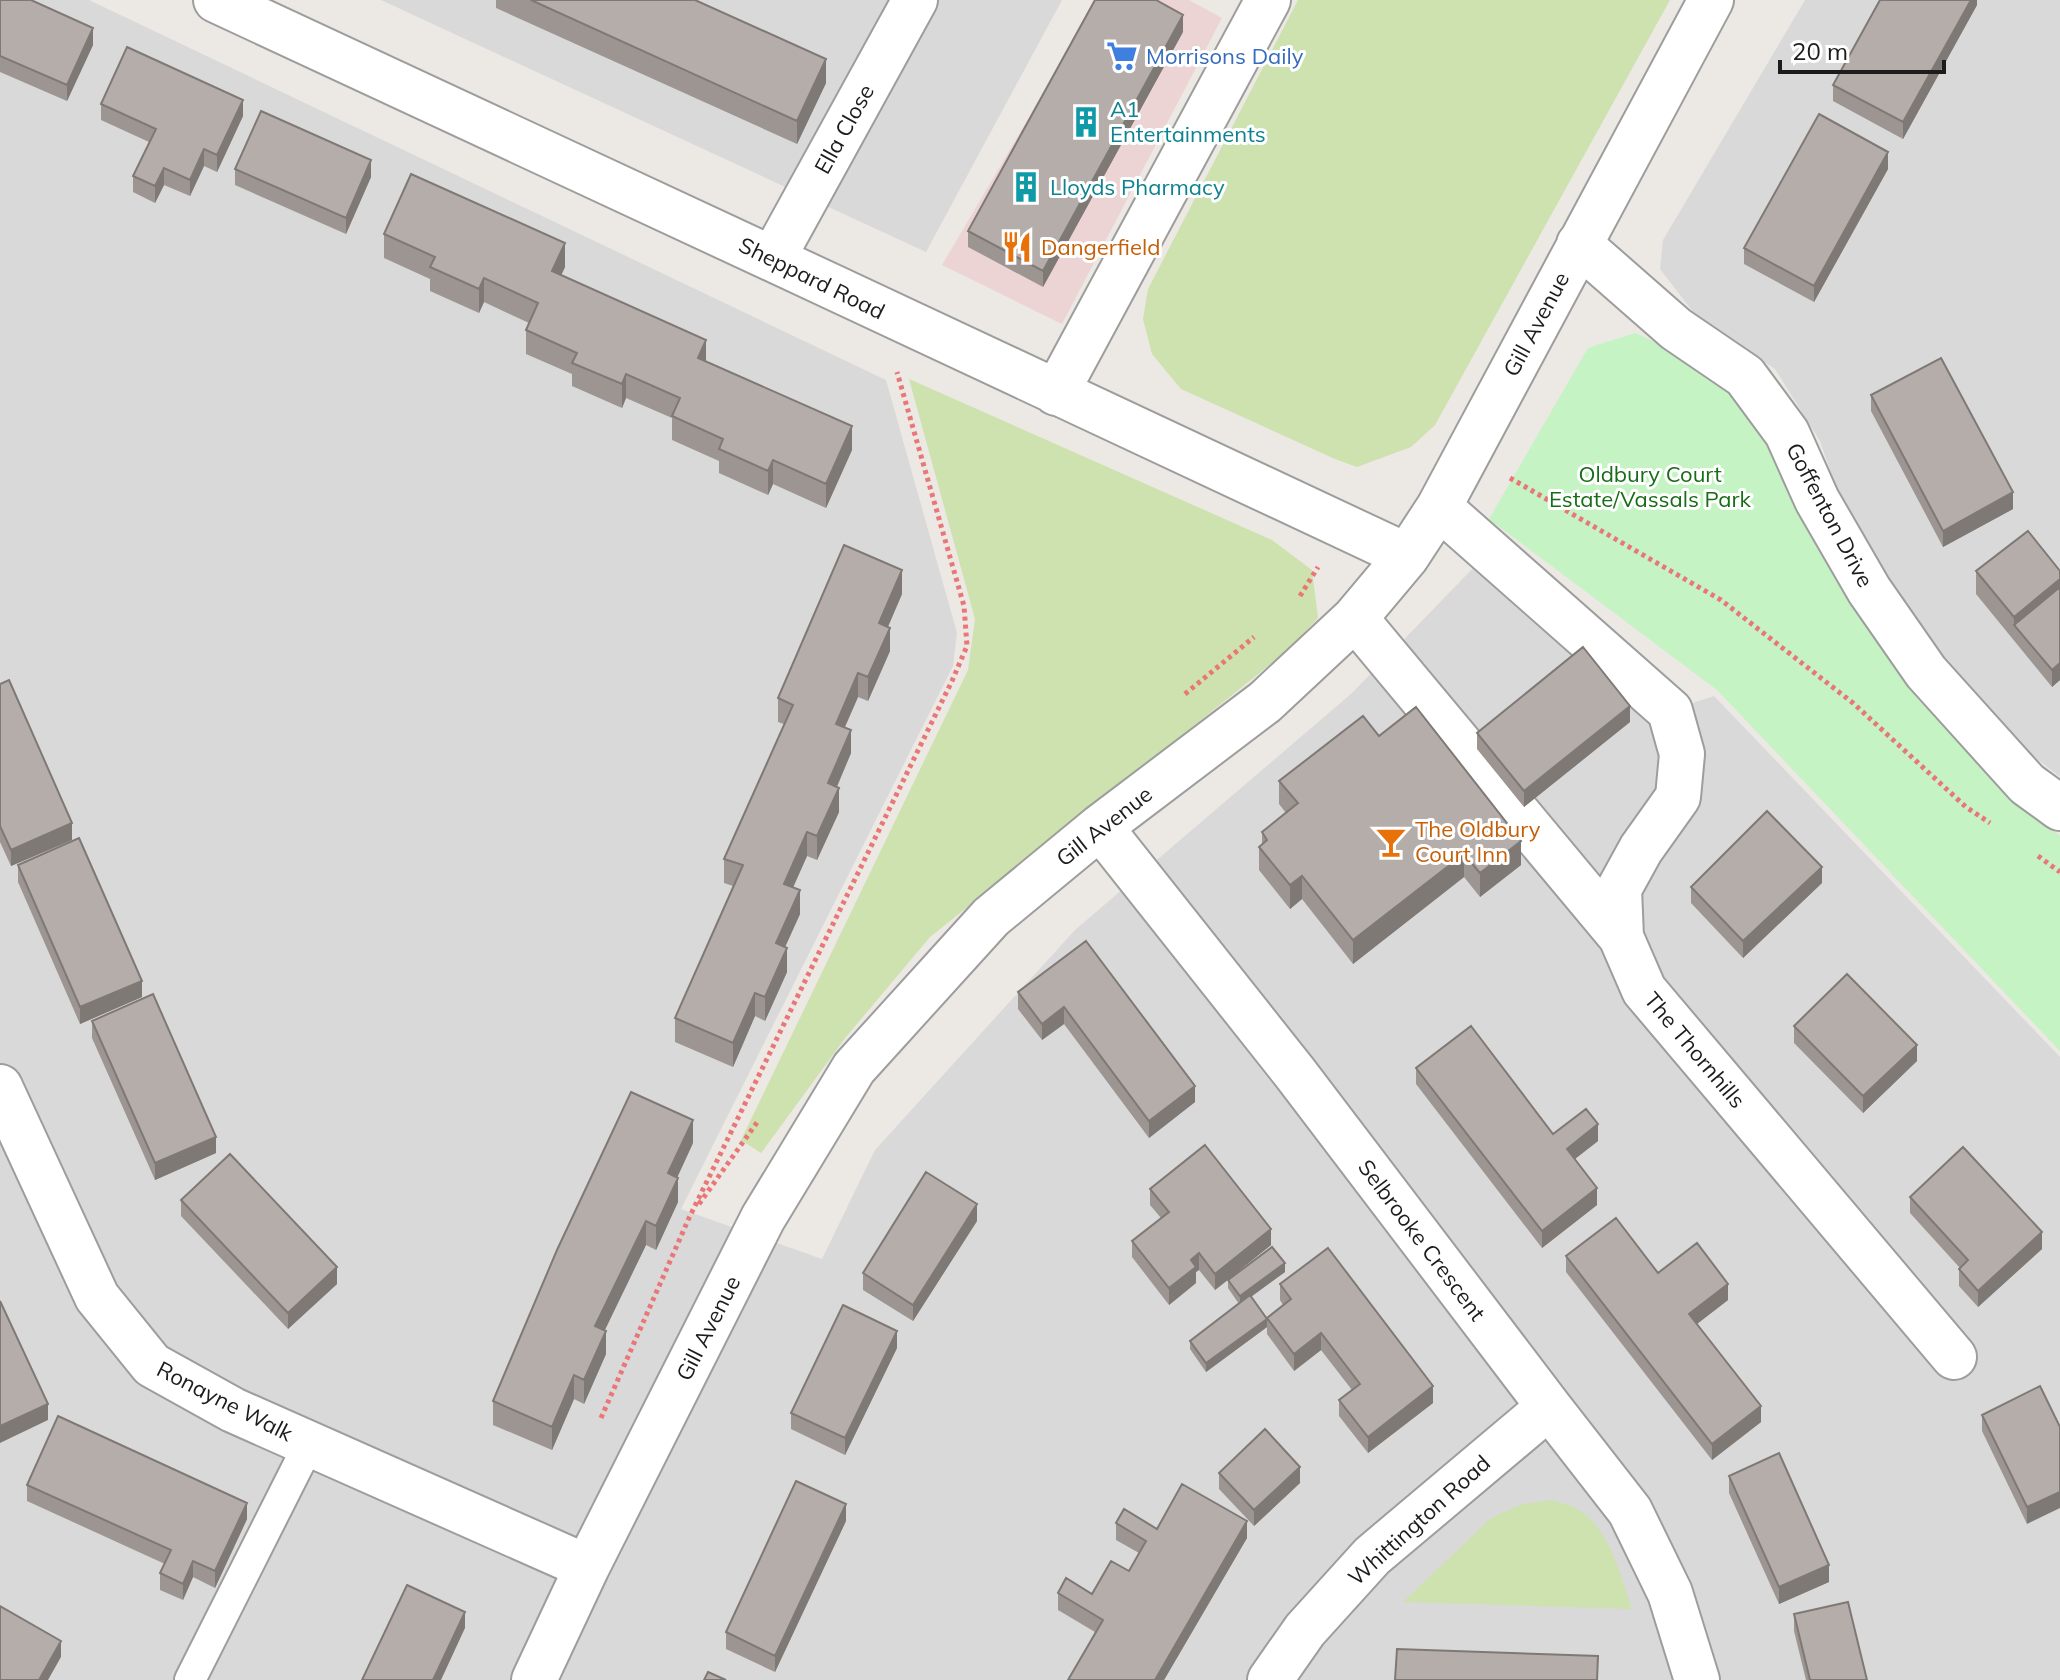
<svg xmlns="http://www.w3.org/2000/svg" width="2060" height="1680" font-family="Mulish,sans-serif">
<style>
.residential{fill:#dad9d9}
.commercial{fill:#ecd4d5}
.grass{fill:#cde2ae}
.park{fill:#c5f3c4}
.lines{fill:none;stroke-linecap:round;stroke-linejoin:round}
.lane-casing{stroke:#9d9d9d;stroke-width:34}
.street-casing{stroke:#9d9d9d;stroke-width:48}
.path{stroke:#ea7777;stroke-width:5;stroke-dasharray:4 4;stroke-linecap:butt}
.lane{stroke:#fff;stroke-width:30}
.street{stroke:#fff;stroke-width:44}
.wall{fill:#9c9591}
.shaded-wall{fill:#7f7976}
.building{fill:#b5ada9;stroke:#7f7976;stroke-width:2}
.labels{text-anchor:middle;stroke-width:6;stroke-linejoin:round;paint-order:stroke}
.shop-label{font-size:22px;fill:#366cbe;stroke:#fff;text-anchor:start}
.culture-label{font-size:22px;fill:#0d838f;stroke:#fff;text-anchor:start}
.street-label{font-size:22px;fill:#1c1c1c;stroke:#fff}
.food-label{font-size:22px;fill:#c56008;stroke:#fff;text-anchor:start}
.park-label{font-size:22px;fill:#196d17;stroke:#fff}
</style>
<rect width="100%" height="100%" fill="#ece8e3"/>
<path class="residential" d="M0,0h89l797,380 71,253 -4,33 -272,543 141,50 53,-109 200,-220 277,-237 126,-130 167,156 69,-23 346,361v623h-2060z
M381,0h681l-136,252z
M1805,0h255v777l-52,-41 -80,-93 -70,-108 -19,-39 -19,-55 -45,-72 -78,-52 -37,-48 3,-29z"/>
<path class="commercial" d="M1098,0h91l33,18 -160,306 -120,-59z"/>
<path class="grass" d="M1298,0h372l-235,425 -24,22 -54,20 -22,-8 -154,-70 -29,-35 -9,-35 5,-30z
M909,379l363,161 40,30 6,48 -31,33 -357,286 -84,100 -85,116 -20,-13 227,-470 7,-51z
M1552,1500c8,3 17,4 25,9 33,19 43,66 55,100l-229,-7 88,-84 31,-14z"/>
<path class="park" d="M1635,333l72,32 63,78 42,95 33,53 158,196 57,49v215l-343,-361 -228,-171 99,-171z"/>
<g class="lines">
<defs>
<path id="lane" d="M190,1680l119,-236"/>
<path id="street" d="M216,0c398,184 794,370 1191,556
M1579,244l97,85 69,47 42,57 30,67 52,90 57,82 101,112 33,24
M773,258l142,-258
M1056,393l212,-393
M1439,507l231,204 12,43 -4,43 -37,52 -22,40 2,48 23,53 310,367
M1355,618l266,319
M1100,827l195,246 254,334 81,104 40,82 27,87
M0,1087l97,210 55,68 81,45 354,157
M534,1680l53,-113 176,-349 91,-150 137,-151 109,-90 165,-125 90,-84 52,-62 32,-49 272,-507
M1270,1680l35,-50 67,-74 177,-149"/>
</defs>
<use href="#lane" class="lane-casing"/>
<use href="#street" class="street-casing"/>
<path class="path" d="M1510,478l211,122 132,103 113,104 24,16
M1300,596l18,-29
M1185,694l69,-57
M2038,856l22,16
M699,1204l59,-83
M601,1418l88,-200 263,-537 15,-35 -3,-40 -67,-234"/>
<use href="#lane" class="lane"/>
<use href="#street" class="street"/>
</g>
<path class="wall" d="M0,0l93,45 -26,56 -67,-29z
M496,0h199l131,83 -29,61 -301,-136z
M1977,0v5l-74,134 -70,-38v-16z
M1183,32l-140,255 -75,-40v-16z
M101,104l142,12 -26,56 -13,-6 -14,30 -26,-11 -9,18 -22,-11v-16l16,-34 -48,-22z
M235,169l136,8 -25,57 -111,-49z
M1888,169l-74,133 -70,-38v-16z
M384,234l181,33 -4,8 291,175 -26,58 -53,-24 -5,11 -49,-22v-12l-47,-21v-22l-46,-20 -4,10 -50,-22v-12l-46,-20v-24l3,-7 -45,-21 -5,11 -49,-22v-12l-46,-21z
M1871,395l142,114 -70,38 -72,-136z
M1976,571h84v109l-8,7 -76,-93z
M902,594l-14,33 2,24 -22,50 -10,-4 -13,30 6,26 -14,34 2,25 -22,48 -10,-4 -14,31 7,27 -15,33 2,25 -22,49 -10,-5 -22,51 -58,-25v-24l58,-132 -9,-3v-24l60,-135 -6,-2v-24z
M0,684l72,156 -61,26 -11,-24z
M1630,722l-106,85 -47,-58v-16z
M1379,736l142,129 -41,32 -16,-20 -111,87 -51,-65 -12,10 -31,-39v-23l3,-3v-12l24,-19 -7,-9v-23z
M18,865l124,132 -62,27 -62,-142z
M1822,883l-79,75 -52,-55v-16z
M1086,941l109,161 -46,36 -85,-114 -22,16 -24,-31v-17z
M92,1021l124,132 -61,27 -63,-142z
M1794,1026l123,35 -54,52 -69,-70z
M1416,1068l137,66 45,7 -23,18 22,46 -55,43 -126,-164z
M693,1143l-16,35 1,24 -22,48 -10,-5 -41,85 1,24 -22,50 -10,-5 -22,51 -59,-25v-24z
M1150,1189l121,56 -35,28 49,-1 -34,24 16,22 16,-13 -3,-5v-16l153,119 -65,50 -29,-37v-16l13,-10 -31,-40 -27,21 -27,-37v-7l-61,45 -16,-23v-8l49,-37 -11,-16v-8l-13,10 -16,-20 -3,2v11l-27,22 -37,-48v-16l29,-23 -11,-13z
M1910,1197l132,52 -64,58 -19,-21v-17l1,-1 -50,-55z
M181,1200l156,84 -49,45 -107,-113z
M977,1221l-64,100 -50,-31v-17z
M1566,1256l92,17 70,27 -31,24 64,98 -49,38 -146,-188z
M897,1348l-52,107 -54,-26v-16z
M2040,1386l-13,138 -45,-93v-16z
M1219,1473l81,10 -46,43 -35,-37z
M1729,1476l100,106 -50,22 -50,-111z
M27,1485l220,34 -32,69 -22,-11 -10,23 -23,-10v-17l5,-9 -138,-63z
M846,1521l-71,151 -49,-23v-17z
M1116,1523l41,6 90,9 -83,142h-96l27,-48 -37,-22v-17l34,1 37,-23 10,-18 -23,-13z
M1794,1614l73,66h-61l-12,-49z"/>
<path class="shaded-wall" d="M1971,0h6v5l-74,134v-17z
M1183,15v17l-140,255v-16z
M93,28v17l-26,56v-16z
M826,59v24l-29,61v-23z
M243,100v16l-26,56v-17z
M204,149v17l-14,30v-16z
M1888,152v17l-74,133v-16z
M371,160v17l-25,57v-16z
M164,168v17l-9,18v-17z
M565,243v24l-13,28v-24z
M484,278v24l-5,11v-24z
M706,340v23l-8,-5z
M626,374v24l-4,10v-24z
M852,426v24l-26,58v-24z
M773,460v24l-5,11v-24z
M2013,492v17l-70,38v-16z
M902,570v24l-23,53v-24z
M2060,579v24l-46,22v-8z
M890,628v23l-22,50v-24z
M2060,663v17l-8,7v-17z
M858,673v24l-22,50v-23z
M1630,706v16l-106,85v-16z
M851,730v23l-23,54v-24z
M839,788v24l-22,48v-24z
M72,823v17l-61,26v-16z
M807,832v24l-23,52v-24z
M1521,841v24l-41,32v-24z
M1464,854v23l-111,87v-24z
M1822,867v16l-79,75v-17z
M1302,876v23l-12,10v-24z
M800,890v24l-24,53v-24z
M787,948v24l-22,49v-24z
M142,981v16l-62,27v-17z
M755,993v23l-22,51v-24z
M1064,1007v17l-22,16v-16z
M1917,1045v16l-54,52v-17z
M1195,1086v16l-46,36v-17z
M693,1120v23l-25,54v-24z
M1598,1124v17l-31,24v-16z
M216,1137v16l-61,27v-17z
M678,1178v24l-22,48v-24z
M1597,1188v17l-55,43v-17z
M977,1204v17l-64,100v-16z
M646,1221v24l-51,105v-24z
M1271,1229v16l-56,45v-16z
M2042,1232v17l-64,58v-16z
M1199,1253v17l-3,2v11l-27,22v-17l22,-28z
M1285,1263v9l-45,33v-9z
M337,1267v17l-49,45v-16z
M1728,1284v16l-39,30v-16z
M1267,1319v8l-61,45v-9z
M606,1331v23l-22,50v-24z
M897,1331v17l-52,107v-17z
M1321,1333v17l-27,21v-17z
M574,1375v24l-22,51v-23z
M1433,1386v17l-65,50v-16z
M48,1404v16l-48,23v-17z
M1761,1406v16l-49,38v-16z
M1300,1467v16l-46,43v-16z
M2060,1492v16l-33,16v-17z
M247,1503v16l-32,69v-17z
M846,1504v17l-71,151v-16z
M1247,1521v17l-83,142h-9z
M193,1561v16l-10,23v-16z
M1829,1565v17l-50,22v-17z
M465,1612v16l-24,52h-8z
M61,1641v16l-13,23h-9z"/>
<path class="building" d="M0,0h31l62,28 -26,57 -67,-29z
M531,0h164l131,59 -29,62z
M1095,0h61l27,15 -140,256 -75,-40z
M1880,0h91l-68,122 -70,-37z
M127,47l116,53 -26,55 -13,-6 -14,31 -26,-12 -9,18 -22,-10 23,-47 -55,-25z
M261,111l110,49 -25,58 -111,-49z
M1819,114l69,38 -74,134 -70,-38z
M411,174l154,69 -13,28 154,69 -8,18 154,68 -26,58 -53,-24 -5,11 -49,-22 4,-10 -51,-23 8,-18 -54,-24 -4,10 -50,-21 5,-10 -51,-23 12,-27 -54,-25 -5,11 -49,-22 5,-10 -51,-23z
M1941,358l72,134 -70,39 -72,-136z
M2028,531l32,40v8l-46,38 -38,-46z
M844,545l58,25 -23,53 11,5 -22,49 -10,-4 -22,51 15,6 -23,53 11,5 -22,48 -10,-4 -23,52 16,6 -24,53 11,5 -22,49 -10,-4 -22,50 -58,-25 68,-153 -19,-6 69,-154 -15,-7z
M2060,587v76l-8,7 -38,-45z
M1583,647l47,59 -106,85 -47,-58z
M9,680l63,143 -61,27 -11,-24v-142z
M1416,707l105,134 -41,32 -16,-19 -111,86 -51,-64 -12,9 -31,-38 8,-7 -5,-8 36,-29 -19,-22 84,-65 16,20z
M1767,811l55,56 -79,74 -52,-54z
M79,838l63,143 -62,26 -62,-142z
M1086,941l109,145 -46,35 -85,-114 -22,17 -24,-32z
M1847,974l70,71 -54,51 -69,-70z
M153,994l63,143 -61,26 -63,-142z
M1471,1026l82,108 33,-25 12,15 -31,25 30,39 -55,43 -126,-163z
M631,1092l62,28 -25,53 10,5 -22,48 -10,-5 -51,105 11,5 -22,49 -10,-5 -22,52 -59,-26 64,-151z
M1205,1145l66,84 -56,45 -16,-21 -8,7 5,7 -27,21 -37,-47 37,-29 -19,-23z
M1963,1147l79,85 -64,59 -19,-22 9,-9 -58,-63z
M230,1154l107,113 -49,46 -107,-113z
M926,1172l51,32 -64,101 -50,-32z
M1616,1218l42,55 39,-30 31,41 -39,30 72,92 -49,38 -146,-188z
M1272,1247l13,16 -45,33 -12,-16z
M1328,1248l105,138 -65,51 -29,-37 21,-16 -39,-51 -27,21 -27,-36 24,-19 -11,-15z
M1250,1295l17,24 -61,44 -16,-22z
M0,1301l48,103 -48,22z
M843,1305l54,26 -52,107 -54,-25z
M2040,1386l20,41v65l-33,15 -45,-92z
M58,1416l189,87 -32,68 -22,-10 -10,23 -23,-11 11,-23 -144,-65z
M1265,1429l35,38 -46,43 -35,-37z
M1779,1453l50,112 -50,22 -50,-111z
M796,1481l50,23 -71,152 -49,-24z
M1182,1484l65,37 -92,159h-87l35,-60 -45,-27 8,-15 26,16 19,-33 18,10 17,-30 -30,-18 8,-14 33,20z
M407,1585l58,27 -32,68h-71z
M1848,1602l19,78h-57l-16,-66z
M0,1606l61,35 -22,39h-39z
M1397,1649l201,7 -1,24h-202z
M708,1672l18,8h-22z"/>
<defs>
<symbol id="supermarket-bare" viewBox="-9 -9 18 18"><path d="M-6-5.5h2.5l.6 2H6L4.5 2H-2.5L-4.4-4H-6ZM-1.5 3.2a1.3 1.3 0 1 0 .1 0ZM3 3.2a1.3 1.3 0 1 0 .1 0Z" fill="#3f7fe0" stroke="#fff" stroke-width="2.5" paint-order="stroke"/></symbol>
<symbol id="building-bare" viewBox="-9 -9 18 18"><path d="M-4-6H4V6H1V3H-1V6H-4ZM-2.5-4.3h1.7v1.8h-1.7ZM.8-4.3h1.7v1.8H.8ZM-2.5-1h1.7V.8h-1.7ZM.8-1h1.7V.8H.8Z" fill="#0f9aa8" stroke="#fff" stroke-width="2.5" paint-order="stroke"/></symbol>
<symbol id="restaurant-bare" viewBox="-9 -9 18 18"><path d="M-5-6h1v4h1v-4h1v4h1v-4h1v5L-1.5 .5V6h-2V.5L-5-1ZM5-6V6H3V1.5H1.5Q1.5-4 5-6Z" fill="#e8710a" stroke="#fff" stroke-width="2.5" paint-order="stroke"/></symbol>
<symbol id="bar-bare" viewBox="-9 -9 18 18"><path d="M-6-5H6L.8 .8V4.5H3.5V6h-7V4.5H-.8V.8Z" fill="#e8710a" stroke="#fff" stroke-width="2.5" paint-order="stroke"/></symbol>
</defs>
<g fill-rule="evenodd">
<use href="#supermarket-bare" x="1100" y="34" width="44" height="44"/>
<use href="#building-bare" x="1064" y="100" width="44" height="44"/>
<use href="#building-bare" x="1004" y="165" width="44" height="44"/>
<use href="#restaurant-bare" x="995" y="225" width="44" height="44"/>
<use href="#bar-bare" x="1369" y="820" width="44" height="44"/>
</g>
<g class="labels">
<g class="shop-label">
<text x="1146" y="64">Morrisons Daily</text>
</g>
<g class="culture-label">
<text x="1110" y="117">A1<tspan x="1110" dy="25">Entertainments</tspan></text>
<text x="1050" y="195">Lloyds Pharmacy</text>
</g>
<g class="street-label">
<text transform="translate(844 129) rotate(-61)" y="8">Ella Close</text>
<text transform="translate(812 278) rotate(26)" y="8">Sheppard Road</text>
<text transform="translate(1536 324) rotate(-62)" y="8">Gill Avenue</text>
<text transform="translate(1830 515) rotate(62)" y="8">Goffenton Drive</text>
<text transform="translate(1104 826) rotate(-38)" y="8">Gill Avenue</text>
<text transform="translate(1695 1050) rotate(50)" y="8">The Thornhills</text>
<text transform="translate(1422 1240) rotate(53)" y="8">Selbrooke Crescent</text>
<text transform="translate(708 1328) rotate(-63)" y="8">Gill Avenue</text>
<text transform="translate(225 1401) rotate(27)" y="8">Ronayne Walk</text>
<text transform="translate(1419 1520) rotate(-42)" y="8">Whittington Road</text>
</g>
<g class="food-label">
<text x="1041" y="255">Dangerfield</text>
<text x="1415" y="837">The Oldbury<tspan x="1415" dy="25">Court Inn</tspan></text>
</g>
<g class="park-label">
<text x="1650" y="482">Oldbury Court<tspan x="1650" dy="25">Estate/Vassals Park</tspan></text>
</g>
</g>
<path d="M1780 60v12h164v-12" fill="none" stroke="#1c1c1c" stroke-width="4"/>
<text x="1792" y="60" font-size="24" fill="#1c1c1c" stroke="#ffffff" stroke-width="6" paint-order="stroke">20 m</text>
</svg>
